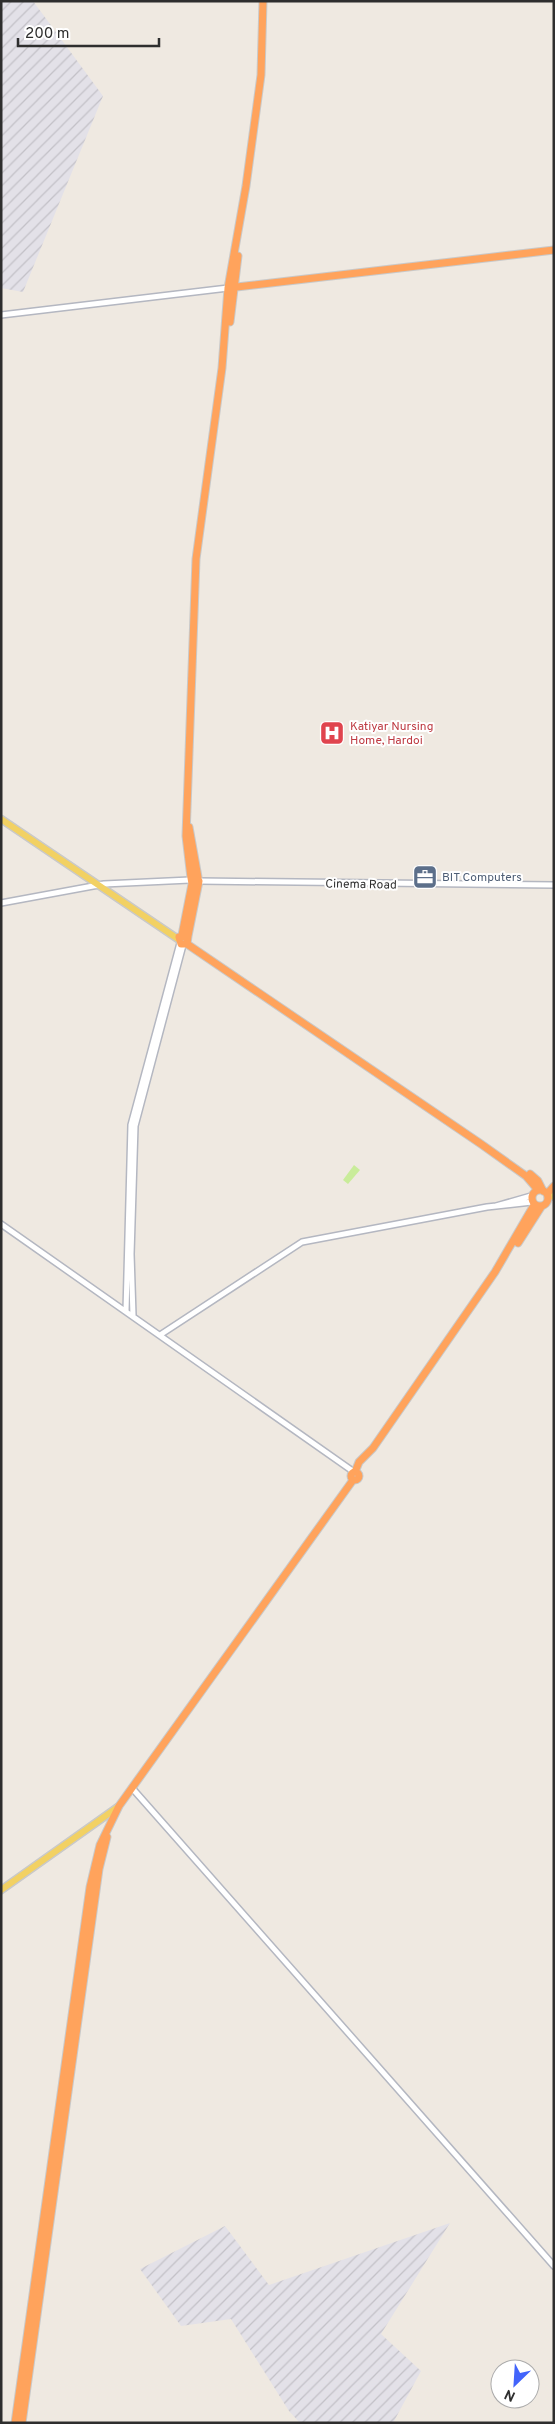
<svg xmlns="http://www.w3.org/2000/svg" width="555" height="2424" font-family="Overpass,sans-serif">
<style>
.industrial{fill:url(#industrial-furrows)}
.pitch{fill:#c9ec9a}
.lines{fill:none;stroke-linecap:round;stroke-linejoin:round}
.minor-casing{stroke:#b4b7c1;stroke-width:8}
.major-casing{stroke:#c9c9c9;stroke-width:9}
.highway-casing{stroke:#c9c9c9;stroke-width:9}
.minor{stroke:#fff;stroke-width:5}
.major{stroke:#f2d163;stroke-width:6}
.highway{stroke:#ffa35c;stroke-width:7}
.labels{text-anchor:middle;stroke-width:4;stroke-linejoin:round;paint-order:stroke}
.health-label{font-size:12px;fill:#be3a42;stroke:#fff;text-anchor:start}
.service-label{font-size:12px;fill:#4e5e75;stroke:#fff;text-anchor:start}
.street-label{font-size:12px;fill:#2e2e2e;stroke:#fff}
</style>
<defs>
<pattern id="industrial-furrows" width="10" height="10" patternUnits="userSpaceOnUse" patternTransform="scale(1.25)"><rect width="10" height="10" fill="#e3e1e8"/><path d="M-1 1l2-2M0 10L10 0M9 11l2-2" fill="none" stroke="#c3c1c7"/></pattern>
</defs>
<rect width="100%" height="100%" fill="#efe9e1"/>
<path class="industrial" d="M1,1h32l70,95 -80,196 -22,-4z
M450,2223l-69,111 40,37 -28,52h-93l-11,-12 -58,-92 -50,7 -41,-57 85,-43 44,59z"/>
<path class="pitch" d="M354,1165l6,5 -12,14 -5,-4z"/>
<g class="lines">
<defs>
<path id="minor" d="M1,315l227,-27
M199,881l355,4
M1,903l103,-19 86,-4
M496,1206l35,-10
M1,1224l353,248
M126,1311l5,-186 49,-182
M133,1315l-2,-61 4,-128 48,-181
M160,1335l142,-93 185,-35 45,-5
M132,1788l422,478"/>
<path id="major" d="M1,819l177,120
M548,1197l6,-1
M1,1890l117,-83"/>
<path id="highway" d="M228,288l326,-38
M230,322l8,-66
M189,827l9,50
M191,878l-5,-42 10,-277 26,-191 6,-80 18,-102 15,-111 2,-74
M182,935l10,-51
M188,936l11,-55 -3,-5 -5,2 1,6 6,-1
M187,944l1,-8 -9,1 2,7h6l294,200 45,32 12,14
M530,1174l8,7 5,10
M532 1198a8 8 0 1 1 16 0a8 8 0 1 1-16 0Z
M547,1194l7,-8
M518,1243l23,-36
M351 1476a4 4 0 1 1 8 0a4 4 0 1 1-8 0Z
M355,1472l4,-10 14,-14 122,-176 39,-67
M15,2423l75,-536 10,-42 19,-39 234,-326
M22,2423l77,-554 8,-32"/>
</defs>
<use href="#minor" class="minor-casing"/>
<use href="#major" class="major-casing"/>
<use href="#highway" class="highway-casing"/>
<use href="#minor" class="minor"/>
<use href="#major" class="major"/>
<use href="#highway" class="highway"/>
</g>
<defs>
<symbol id="hospital-square" viewBox="-11 -11 22 22"><rect x="-9" y="-9" width="18" height="18" rx="4" fill="#e0444e" stroke="#fff"/><path d="M-5-5h3v3.5h4V-5h3V5h-3V1.5h-4V5h-3Z" fill="#fff"/></symbol>
<symbol id="office-square" viewBox="-11 -11 22 22"><rect x="-9" y="-9" width="18" height="18" rx="4" fill="#5c6f8a" stroke="#fff"/><path d="M-6-3h4V-5.5h4V-3h4V5H-6ZM-1-4.5V-3h2v-1.5ZM-6 0V1H6V0Z" fill="#fff"/></symbol>
</defs>
<g fill-rule="evenodd">
<use href="#hospital-square" x="318" y="719" width="28" height="28"/>
<use href="#office-square" x="411" y="863" width="28" height="28"/>
</g>
<g class="labels">
<g class="health-label">
<text x="350" y="730">Katiyar Nursing<tspan x="350" dy="14">Home, Hardoi</tspan></text>
</g>
<g class="service-label">
<text x="442" y="881">BIT Computers</text>
</g>
<g class="street-label">
<text transform="translate(361 884) rotate(1)" y="4">Cinema Road</text>
</g>
</g>
<rect width="555" height="2424" fill="none" stroke="#2e2e2e" stroke-width="5"/>
<g transform="translate(515 2384) rotate(205)"><circle r="24" fill="#ffffff" stroke="#ababab"/>
<path d="M0-4L9 19L0 12L-9 19Z" fill="#4264fb"/>
<text y="-8" font-size="14" font-weight="bold" text-anchor="middle" fill="#2e2e2e">N</text>
</g>
<path d="M18 38v8h141v-8" fill="none" stroke="#2e2e2e" stroke-width="2.5"/>
<text x="25" y="38" font-size="15" fill="#2e2e2e" stroke="#ffffff" stroke-width="4" paint-order="stroke">200 m</text>
</svg>
